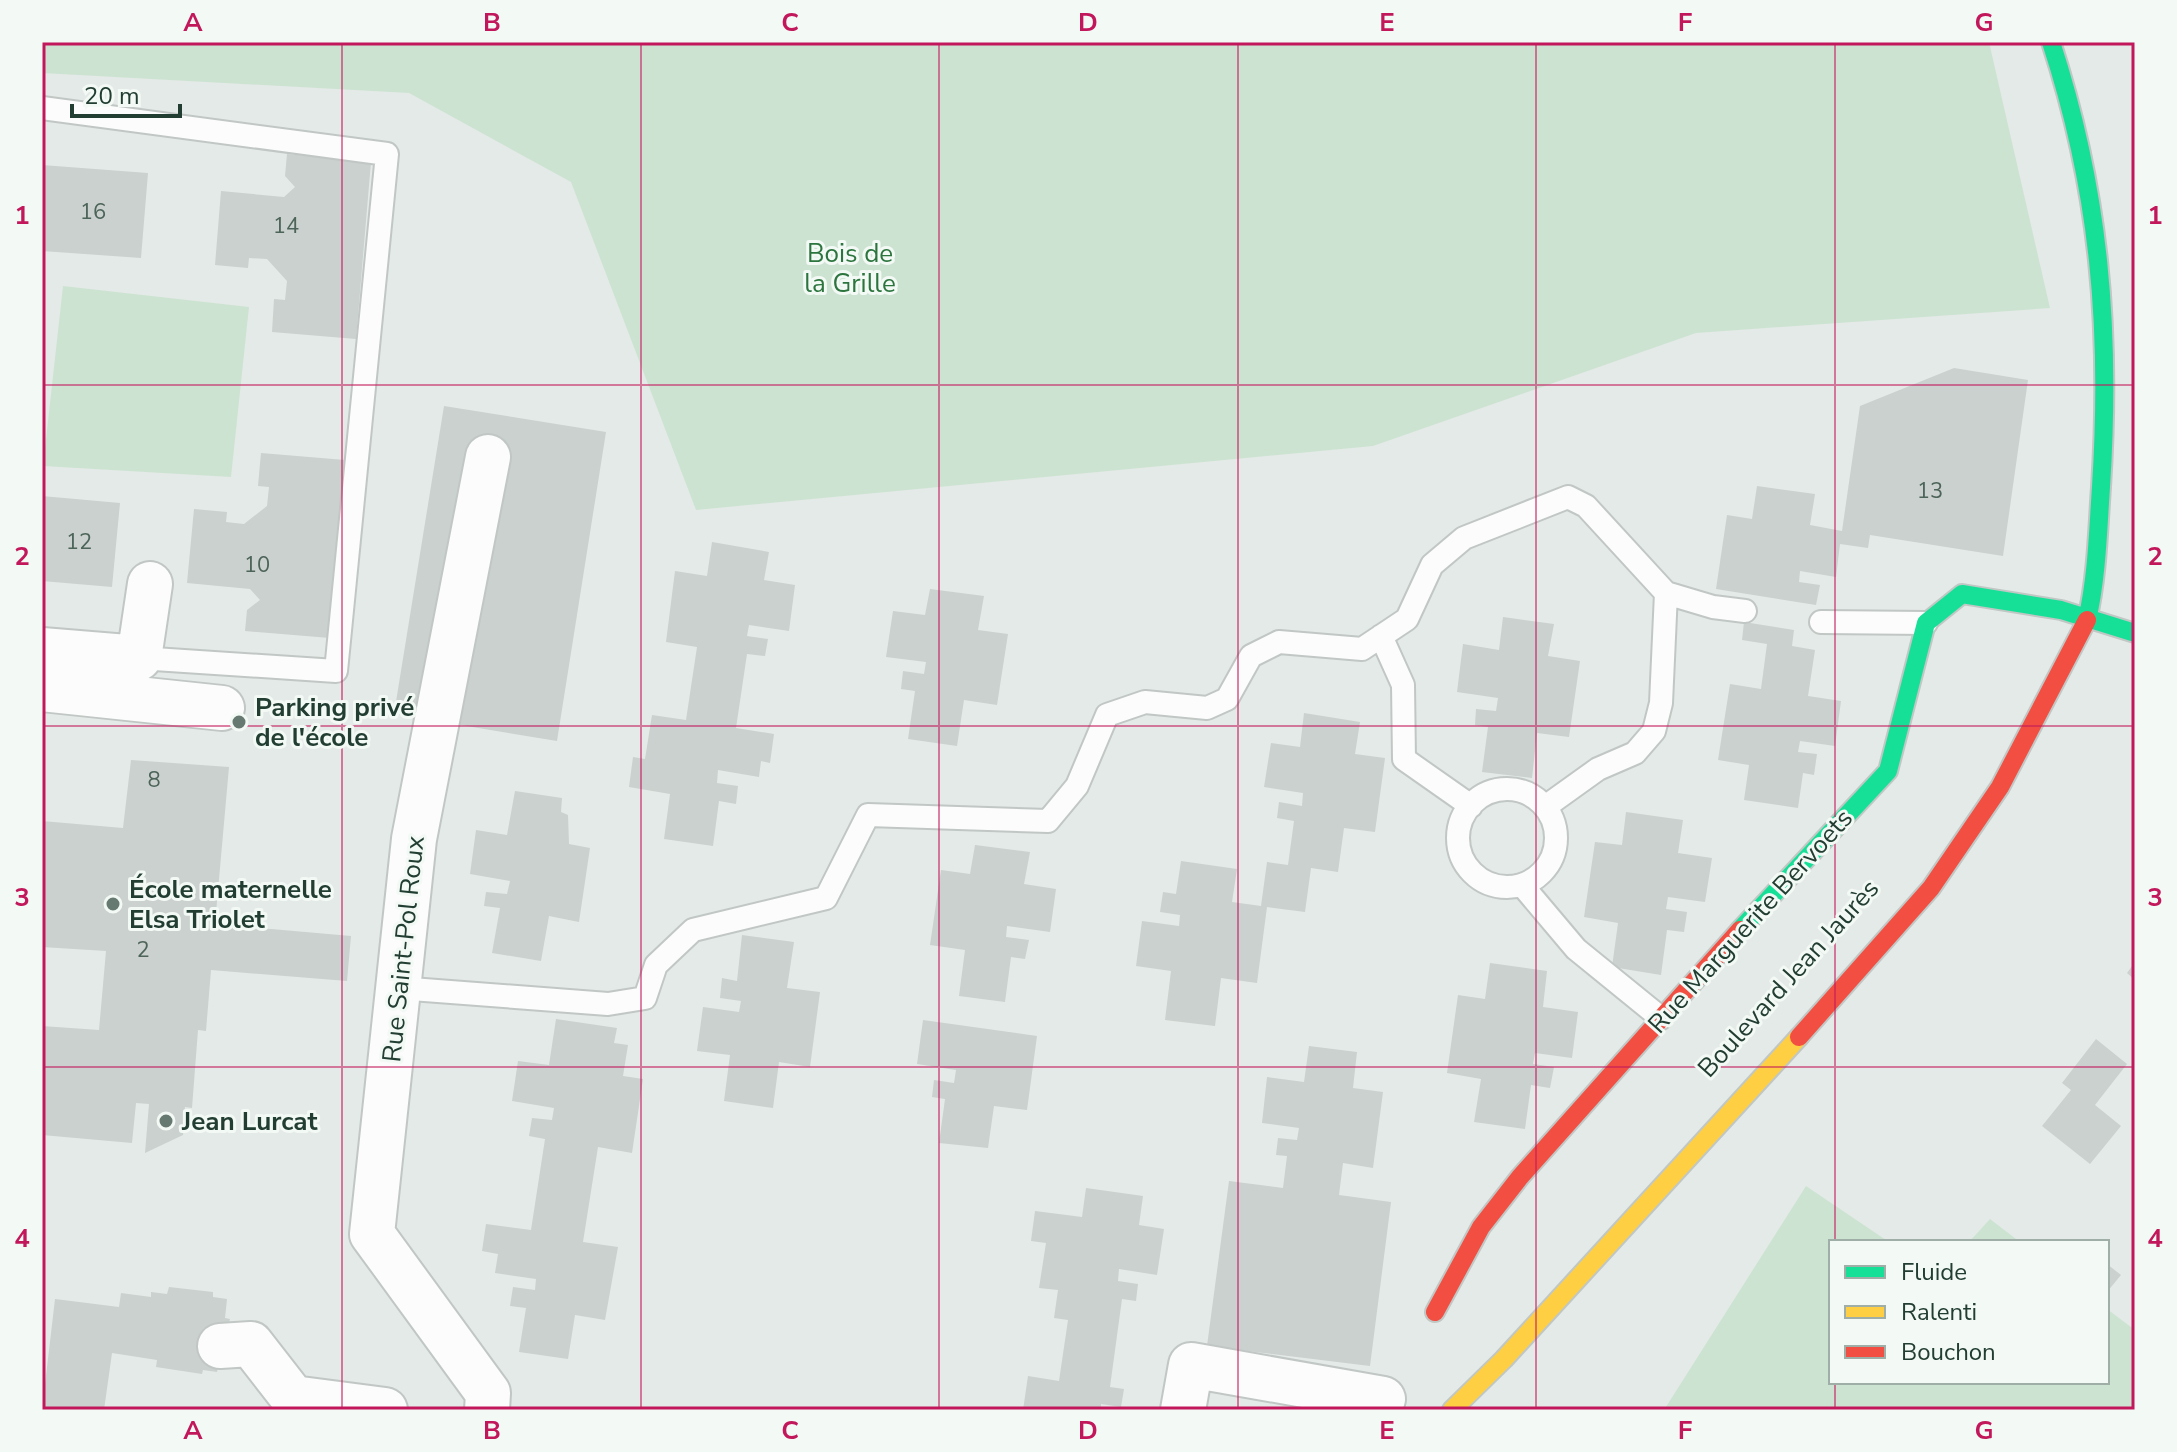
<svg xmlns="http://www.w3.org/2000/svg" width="2177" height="1452" font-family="'Nunito Sans',sans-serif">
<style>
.green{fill:#cde3d2}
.building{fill:#cbd1ce}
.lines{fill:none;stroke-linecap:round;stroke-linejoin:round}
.lane-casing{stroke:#c1c7c4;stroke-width:26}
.street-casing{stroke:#c1c7c4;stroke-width:48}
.fast-casing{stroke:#c0c7c4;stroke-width:22}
.slow-casing{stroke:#c0c7c4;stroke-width:22}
.jam-casing{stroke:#c0c7c4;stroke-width:22}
.lane{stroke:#fbfcfb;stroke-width:22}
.street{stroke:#fbfcfb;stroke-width:44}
.fast{stroke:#16e098;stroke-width:18}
.slow{stroke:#ffcf43;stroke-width:18}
.jam{stroke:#f24e42;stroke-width:18}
.grid{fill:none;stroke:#c2185b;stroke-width:2;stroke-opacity:0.55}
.poi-dot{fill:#667a71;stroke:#f3f9f5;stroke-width:3}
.labels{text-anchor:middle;stroke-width:6;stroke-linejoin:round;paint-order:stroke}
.number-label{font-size:22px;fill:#4d645a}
.park-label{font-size:26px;fill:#2c753e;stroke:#f3f9f5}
.poi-label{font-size:26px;font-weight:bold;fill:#223e32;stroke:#f3f9f5;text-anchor:start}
.street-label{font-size:26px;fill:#223e32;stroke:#f3f9f5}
.neatline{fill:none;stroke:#c2185b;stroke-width:3}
.grid-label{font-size:26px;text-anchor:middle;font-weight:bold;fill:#c2185b}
</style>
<rect width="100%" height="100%" fill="#e4eae7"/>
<path class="green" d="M42,42h1947l61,266 -354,25 -323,113 -677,64 -125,-328 -162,-89 -367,-20z
M63,286l186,21 -18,170 -188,-11z
M1806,1186l83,56h-58v140h276v-73l28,21v80h-471z
M1990,1219l30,23h-51z"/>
<path class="building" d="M287,154l84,8 -15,177 -84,-7 2,-33 11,1 2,-19 -20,-22 -18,-1 -1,10 -33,-3 6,-74 63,6 11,-10 -10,-11z
M42,165l106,8 -7,85 -99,-7z
M1954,368l74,12 -25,176 -133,-21 -2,13 -28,-4 -4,33 -36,-6 -1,11 21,3 -4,20 -100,-16 11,-74 25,4 5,-33 58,8 -5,31 32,6 18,-125z
M444,406l162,26 -49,309 -163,-27z
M261,453l84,7 -15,178 -85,-7 2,-21 13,-10 -10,-11 -63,-6 7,-74 33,3 -1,10 18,2 23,-18 2,-19 -11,-1z
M42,496l78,7 -8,84 -70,-6z
M712,542l57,10 -5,28 31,5 -6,46 -40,-6 -2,11 21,3 -3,17 -18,-2 -11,74 38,6 -4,29 -9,-2 -2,16 -41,-7 -1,13 21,3 -2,18 -17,-3 -6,45 -49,-7 6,-45 -41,-7 4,-30 12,2 7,-44 34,5 11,-73 -31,-5 9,-71 32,5z
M930,589l54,7 -6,34 30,4 -11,71 -33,-5 -7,46 -49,-7 7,-48 -14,-2 2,-18 21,3 2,-12 -40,-5 7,-46 32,4z
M1503,617l51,7 -6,32 32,5 -11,76 -32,-4 -5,45 -50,-6 6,-45 -13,-2 1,-16 20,2 2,-13 -41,-6 6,-48 36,6z
M1744,622l50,8 -2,16 23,4 -7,46 33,5 -6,45 -35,-5 -2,11 19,2 -3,21 -11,-2 -5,35 -54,-8 5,-35 -31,-5 12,-76 31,5 6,-45 -25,-4z
M1304,713l56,9 -5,32 30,4 -10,74 -31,-4 -6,44 -27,-4 -6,44 -38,-5 -10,76 -36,-5 -6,48 -50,-6 6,-49 -35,-5 6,-45 37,5 1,-11 -20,-3 3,-20 13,2 5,-33 56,8 -5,33 29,4 6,-44 21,3 6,-44 -17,-3 2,-16 23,4 1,-13 -39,-6 7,-44 29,4z
M131,760l98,7 -14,157 136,12 -4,45 -136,-11 -5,61 -8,-1 -6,78 -7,-1 -2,28 -38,18 4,-49 -13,-1 -4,40 -90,-8v-109l57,4 7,-79 -64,-4v-126l81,7z
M515,791l47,7 -1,14 7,3 1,29 21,4 -11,74 -30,-6 -8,45 -49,-8 8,-45 -16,-2 2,-14 21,2 3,-13 -40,-7 6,-44 31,5z
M1626,812l57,8 -5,33 34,5 -7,44 -37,-5 -2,12 21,3 -3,20 -17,-2 -6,45 -49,-8 6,-44 -34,-6 11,-75 27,3z
M975,845l55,7 -6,32 32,5 -6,43 -43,-6 -1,11 23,3 -4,19 -14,-2 -6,45 -46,-6 6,-46 -35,-5 11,-75 29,4z
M742,935l52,7 -7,46 33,4 -10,75 -31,-5 -6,46 -49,-7 6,-46 -33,-4 6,-44 36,5 2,-11 -21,-3 2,-20 15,3z
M2135,962v18l-8,-7z
M1490,963l57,8 -4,36 35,5 -6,46 -37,-5 -2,11 21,3 -4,21 -19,-3 -6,44 -51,-7 7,-43 -34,-6 11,-78 27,4z
M556,1019l61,9 -3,15 14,2 -5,31 20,3 -11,74 -34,-6 -15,95 35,5 -13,73 -30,-5 -7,44 -49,-7 7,-44 -16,-2 3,-19 22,3 1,-11 -41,-6 3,-19 -16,-3 4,-27 45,6 14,-91 -16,-3 3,-18 20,2 2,-12 -42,-7 6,-40 31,4z
M923,1020l114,16 -10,74 -33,-4 -6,42 -49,-5 6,-44 -13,-2 2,-17 20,3 2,-13 -39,-6z
M2096,1039l31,25 -32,41 26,21 -31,38 -48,-38 29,-36 -9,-7z
M1309,1046l48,6 -4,36 30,4 -10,76 -30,-5 -4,32 52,7 -21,164 -163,-20 22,-165 54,7 4,-32 -11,-1 2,-17 19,2 2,-12 -37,-5 5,-46 37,5z
M1086,1188l57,8 -4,29 25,4 -7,46 -38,-6 -1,12 20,3 -2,17 -14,-2 -12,88 14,2 -3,18 -20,-3v6h-78l5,-34 31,5 9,-61 -14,-2 4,-28 -19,-2 7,-45 -15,-2 4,-30 47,6z
M2107,1264l14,11 -14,17z
M169,1287l44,5v5l14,2 -2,19 5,1 -13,53 -14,-2 -1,4 -46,-7 1,-7 -45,-7 -8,57h-62l13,-111 64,8 2,-14 30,4v-5l16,2z"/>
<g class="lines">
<defs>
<path id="lane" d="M42,108l345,46 -51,517 -197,-13
M1821,622l105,1
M1381,636l22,49 1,74 67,47
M1458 838a49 49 0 1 1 98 0a49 49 0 1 1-98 0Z
M1545,807l53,-38 37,-16 19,-22 7,-28 5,-110
M1522,885l54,64 85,69
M398,988l210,16 37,-6 11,-33 37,-35 133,-32 42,-83 180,6 29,-35 30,-71 38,-13 62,6 20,-9 24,-43 28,-14 83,7 45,-30 25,-54 32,-27 104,-41 18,9 80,87 47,14 32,4"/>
<path id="street" d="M42,650l97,8 11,-74
M42,689l180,19
M220,1346l31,-2 42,54 92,12
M487,1410l1,-17 -116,-159 42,-395 74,-382
M1183,1410l8,-45 192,34"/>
<path id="fast" d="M2051,42c49,150 60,288 50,445 -3,43 -4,90 -14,133
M1740,930l148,-159 38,-148 36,-29 99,16 74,23"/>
<path id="slow" d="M1452,1410l52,-51 295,-322"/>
<path id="jam" d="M1799,1037l132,-149 69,-101 87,-167
M1435,1312l46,-85 39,-50 220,-247"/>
</defs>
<use href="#lane" class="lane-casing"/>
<use href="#street" class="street-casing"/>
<use href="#fast" class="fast-casing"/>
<use href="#slow" class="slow-casing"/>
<use href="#jam" class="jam-casing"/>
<use href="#lane" class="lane"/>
<use href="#street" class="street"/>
<use href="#fast" class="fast"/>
<use href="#slow" class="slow"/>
<use href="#jam" class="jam"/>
</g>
<path class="grid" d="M342,42v1368M641,42v1368M939,42v1368M1238,42v1368M1536,42v1368M1835,42v1200M42,385h2093M42,726h2093M42,1067h2093M1835,1382v28"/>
<g class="poi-dot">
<circle cx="239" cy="722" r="8"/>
<circle cx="113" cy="904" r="8"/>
<circle cx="166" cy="1121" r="8"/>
</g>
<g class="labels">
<g class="number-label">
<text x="93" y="219">16</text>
<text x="286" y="233">14</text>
<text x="1930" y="498">13</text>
<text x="79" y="549">12</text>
<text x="257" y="572">10</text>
<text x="154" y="787">8</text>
<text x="143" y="957">2</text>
</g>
<g class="park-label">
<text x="850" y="262">Bois de<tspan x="850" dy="30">la Grille</tspan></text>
</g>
<g class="poi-label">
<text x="255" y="716">Parking privé<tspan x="255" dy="30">de l'école</tspan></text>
<text x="129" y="898">École maternelle<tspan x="129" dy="30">Elsa Triolet</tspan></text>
<text x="182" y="1130">Jean Lurcat</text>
</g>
<g class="street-label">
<text transform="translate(1750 921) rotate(-48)" y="9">Rue Marguerite Bervoets</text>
<text transform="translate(403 949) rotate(-84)" y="9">Rue Saint-Pol Roux</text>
<text transform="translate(1788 978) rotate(-48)" y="9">Boulevard Jean Jaurès</text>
</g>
</g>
<rect width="2177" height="1452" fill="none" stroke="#f3f9f5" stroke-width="88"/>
<rect x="1829" y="1240" width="280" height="144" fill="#f3f9f5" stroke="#9faea7" stroke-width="2"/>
<rect x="1845" y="1266" width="40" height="12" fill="#16e098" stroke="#9faea7" stroke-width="2"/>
<text x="1901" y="1280" font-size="24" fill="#223e32">Fluide</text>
<rect x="1845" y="1306" width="40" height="12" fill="#ffcf43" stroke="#9faea7" stroke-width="2"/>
<text x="1901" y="1320" font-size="24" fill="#223e32">Ralenti</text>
<rect x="1845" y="1346" width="40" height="12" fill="#f24e42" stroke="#9faea7" stroke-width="2"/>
<text x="1901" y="1360" font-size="24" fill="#223e32">Bouchon</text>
<path d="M72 104v12h108v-12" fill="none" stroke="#223e32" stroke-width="4"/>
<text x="84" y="104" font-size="24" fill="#223e32" stroke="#f3f9f5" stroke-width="6" paint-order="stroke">20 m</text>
<rect x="44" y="44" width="2089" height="1364" class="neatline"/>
<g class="grid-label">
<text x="193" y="31">A</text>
<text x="492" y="31">B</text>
<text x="790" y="31">C</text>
<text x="1088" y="31">D</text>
<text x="1387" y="31">E</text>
<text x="1685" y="31">F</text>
<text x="1984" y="31">G</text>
<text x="22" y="224">1</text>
<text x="2155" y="224">1</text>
<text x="22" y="565">2</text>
<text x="2155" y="565">2</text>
<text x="22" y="906">3</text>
<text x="2155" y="906">3</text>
<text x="22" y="1247">4</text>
<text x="2155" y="1247">4</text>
<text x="193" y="1439">A</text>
<text x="492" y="1439">B</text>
<text x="790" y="1439">C</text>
<text x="1088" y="1439">D</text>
<text x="1387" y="1439">E</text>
<text x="1685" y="1439">F</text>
<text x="1984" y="1439">G</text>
</g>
</svg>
